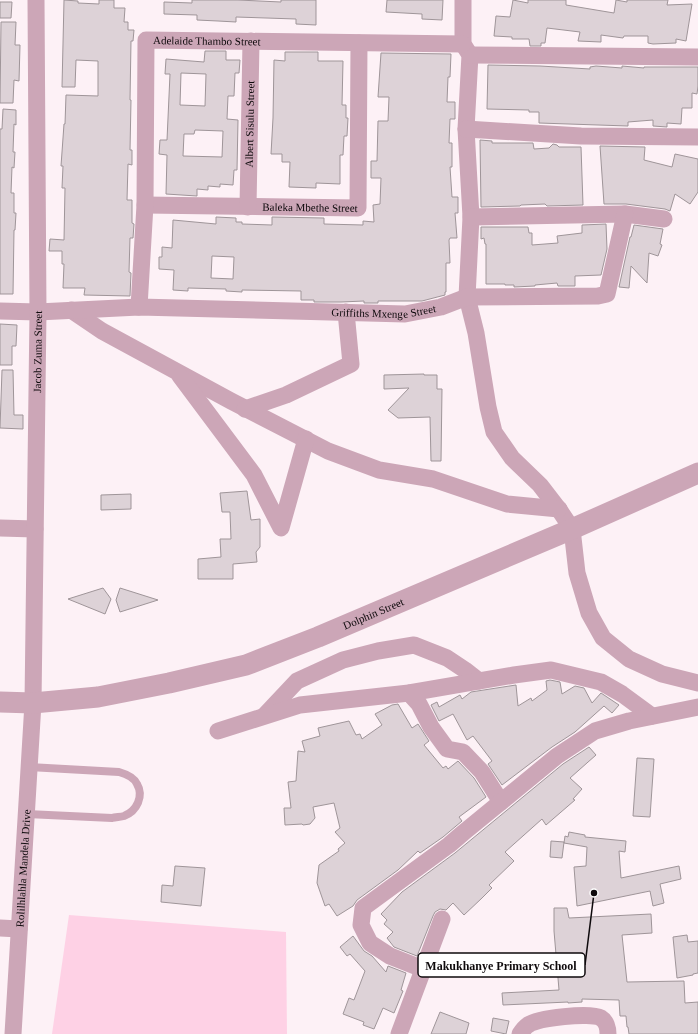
<svg xmlns="http://www.w3.org/2000/svg" width="698" height="1034" font-family="Georgia,serif">
<style>
.green{fill:#fed1e5}
.building{fill:#ddd2d7;stroke:#9f9599;fill-rule:evenodd}
.lines{fill:none;stroke-linecap:round;stroke-linejoin:round}
.service{stroke:#cca6b7;stroke-width:8}
.minor{stroke:#cca6b7;stroke-width:17}
.tertiary{stroke:#cca6b7;stroke-width:21}
.labels{text-anchor:middle;stroke-width:3;stroke-linejoin:round;paint-order:stroke}
.street-label{font-size:11px;fill:#0e0a0c;stroke:#fff}
.leader{fill:none;stroke:#0e0a0c;stroke-width:1.5}
.callout-dot{fill:#0e0a0c;stroke:#fff;stroke-width:1.5}
.callout{fill:#fff;stroke:#0e0a0c;stroke-width:1.5}
.callout-label{font-size:12px;text-anchor:middle;font-weight:bold;fill:#0e0a0c}
</style>
<rect width="100%" height="100%" fill="#fdf1f6"/>
<path class="green" d="M69,915l217,17 1,102h-235z"/>
<path class="building" d="M64,0l14,1v2l21,1v-4h15v8h11l-1,14h4v8h6l-1,11h-2l-1,59h1l-1,50h2v15l-4,-1 -1,36h5v23l2,1 -1,14h-3l-1,34 2,1 -1,23 -46,-1 1,-7h-22l1,-24h-2v-13h-13l1,-12 14,1 1,-52h-3l1,-22h-2l3,-42h1l1,-29 32,1v-35l-22,-1 -1,27h-13z
M192,0h46l43,2v-2h35v25l-20,-1v-5l-60,-2v5l-18,-1 -21,-1v-5l-33,-1v-12l28,1z
M387,0h56l-1,20 -20,-1v-5l-36,-2z
M513,0l15,3v-3h38v5l48,8 2,-13 11,2v-2h41l-1,5 25,-1 -6,37 -10,-2v4l-23,1 -5,-1v-7h-24l-1,2 -22,-3v7l-23,-1 2,-9 -33,-4 -2,15h-4v3h-11l-1,-7h-17v-2l-18,-1 2,-20 14,1z
M0,2h12l-1,16h-11z
M1,22h15l-1,23h5l-1,36 -5,-1 -1,23h-13z
M205,51h21v9h14l-1,13h-4l-1,23h-6l-1,23 11,1 -1,50h-3l-1,15 -13,-1v3l-12,-1v4l-11,-1v7l-31,-2 1,-39 -8,-1 1,-14h7l3,-66h-5l1,-15 38,3zM181,73l25,1 -1,32 -25,-1zM195,130l28,1 -1,26 -39,-1 1,-22h10z
M285,52h33v9h25l-1,44h4v13h2l-1,18h-3l-1,19h-3v29l-24,-1v5l-27,-1 1,-25h-8v-8h-11l2,-36 1,-58 11,1z
M381,53l70,1 -1,23h-2l-1,25h8v17h-5l-1,24h3v24h-2l2,30h6v16h-3l2,25h-7l-1,2 1,23h-4v29h-1v3l-23,6h-44v2h-14v-2l-23,1h-27v-2h-13v-9l-59,-1v2l-16,-1v-2l-38,-1v3l-15,-1 1,-20 -15,-1v-12h3v-10l10,1 1,-28 43,4v-7l20,1v4h6v2l30,1v-8l52,1v6l39,1v-4l11,1 -1,-17 7,-1 1,-26h-10v-17h6l1,-40h10l1,-24h-11zM212,256l22,1 -1,22 -22,-1z
M488,65l52,1 50,3v-2l6,-1 26,2v-2l22,2v-1h54v19l-1,8 -5,-1v15h-10l-1,16 -14,-1v4l-14,-1v-6l-25,2v4l-89,-3v-11h-10v-2l-42,-1z
M3,109l13,1v15l-2,-1 -1,28h2l-1,16 -2,-1 -1,26h3v20h2l-1,17h-1l-1,64h-13v-165h2z
M480,140l12,1v2h41l1,6 15,-1 4,-4 4,1 2,2h22l2,58 -36,1 -2,-2 -24,1 -1,1 -39,1z
M600,146l45,1 -1,13 28,7 3,-13 23,5v33l-8,12 -15,-10 -5,17 -5,-2 -39,-5h-22z
M606,224l1,25 -6,26 -26,1v10h-17l-1,-3 -22,2v1l-21,1v-2h-9v-1h-19v-40h-1l-1,-6 -3,1v-12h47l1,6h3v12l26,-2 -1,-7 25,-3v-8z
M634,225l29,4 -3,15 2,1 -4,11 -9,-3 -2,30 -16,-17 -2,22 -10,-1 11,-50h1z
M0,324l17,1 -1,21h-4v19h-12z
M2,370h11l1,45h9v14l-23,-1z
M424,374v1h13v14h5l-1,72h-10l-1,-44 -32,1 -10,-8 21,-22 -25,1v-14z
M247,491l4,29 9,-1v28l-4,5 1,10 -24,2v15h-35v-20l23,-2 -1,-18h11l-1,-27h-8l-2,-19z
M131,494v15l-30,1v-15z
M103,588l8,11 -6,15 -37,-15z
M120,588l38,12 -38,12 -4,-12z
M550,680l10,2 2,12 13,-8 9,2 8,15 9,-10 18,12 -7,8 -8,-7 -29,26 -23,15 -50,38 -14,-21 4,-3 -19,-25 -6,4 -14,-26 -14,7 -8,-16 6,-3 2,5 21,-12 2,4 9,-7 45,-7 2,21 13,-8 1,3 15,-11 -1,-9z
M398,704l14,24 6,-4 11,17 -5,4 19,23 3,-2 2,3 10,-8 16,17 12,19 -27,20 3,4 -19,16 -23,16 -2,-2 -20,19 -41,30 -4,6 -16,10 -8,-12 -4,2 -8,-23 2,-18 20,-14 -1,-2 7,-6 -10,-11 5,-4 -6,-25 -21,4 2,11 -5,6 -7,1 -1,-1 -17,1 -1,-17h7l-3,-26 8,-1 2,-30 7,1 -3,-11 18,-5 -2,-8 31,-7 7,14 4,-1 2,5 20,-14 -7,-11 17,-9z
M589,747l7,8 -26,23 12,11 -9,10 2,1 -29,25 -4,-6 -37,33 9,9 -25,24 3,3 -10,10 -18,17 -11,-12 -7,7 -6,-1 -5,3 -2,4 -16,40 -23,-9 -7,-9 6,-6 -9,-8 3,-4 -6,-6 21,-22 53,-39 108,-89z
M637,758l17,1 -4,58 -17,-1z
M569,832l16,3v2l41,4 -1,11 -6,-1 2,27 58,-12 2,13 -21,5 4,19 -11,3 -3,-15 -73,15 -3,-39 12,-1 1,-19 -23,-4 1,-7 3,1z
M551,841l13,1 -2,16 -12,-1z
M175,866l30,2 -4,38 -40,-4 1,-17 11,1z
M554,908h13l2,10 82,-4 1,19 -30,2 5,47 57,-1 1,22 13,-1v32h-69l-1,-7h-1l-1,-11h-6l-1,-16 -37,-1v3l-14,1v-1l-65,3 -1,-12 57,-3 -5,-59z
M687,935l1,7 10,-1v32l-5,1v1l-16,3 -4,-41z
M353,936l11,15 8,5 14,16 2,-6 18,7 -5,17 2,1 -9,22 -11,-5 -9,21 -11,-4 1,-3 -21,-8 6,-16 5,2 11,-29 -15,-17 -3,2 -7,-9z
M440,1012l29,11 -3,11h-35z
M493,1018l16,3 -3,13 -15,-3z"/>
<g class="lines">
<path class="service" d="M27,814l85,4c3,-1 9,-1 12,-2 13,-5 20,-20 13,-32 -3,-7 -11,-10 -18,-12l-90,-5"/>
<g class="minor">
<path d="M463,0v44l7,11 -4,74 5,88 -4,80 9,36 12,74 6,25 18,26 28,27 20,26 12,18 5,44 12,40 14,25 26,21 33,15 36,9"/>
<path d="M470,55l228,2"/>
<path d="M466,129l115,7 117,1"/>
<path id="s1" d="M145,205l213,3 1,-165"/>
<path id="s2" d="M248,207l3,-166"/>
<path d="M471,217l154,-3 39,5"/>
<path id="s3" d="M139,307l6,-102 1,-165 317,4"/>
<path d="M71,310l31,21 129,70 97,50 51,19 54,9 74,25 52,5"/>
<path id="s4" d="M0,311l38,1 101,-5 266,7 36,-7 26,-10 131,-1 9,-2 18,-80"/>
<path d="M180,376l74,99 27,53 25,-89"/>
<path d="M245,409l41,-14 65,-31 -5,-52"/>
<path d="M0,528l35,1"/>
<path d="M409,693l10,11 12,23 16,22 16,3 19,20 19,30"/>
<path d="M265,715l32,-34 46,-21 35,-9 36,-6 33,13 18,12 14,11"/>
<path d="M218,731l82,-26 109,-12 105,-18 37,-5 50,12 21,12 30,22"/>
<path d="M0,928l19,1"/>
<path d="M423,969l-33,-13 -20,-13 -9,-18 2,-17 86,-63 14,-12 94,-77 38,-25 34,-10 69,-14"/>
<path id="s5" d="M13,1034l20,-331 5,-391 -2,-312"/>
<path d="M399,1034l43,-115"/>
<path d="M520,1034c2,-3 5,-7 8,-9 10,-7 62,-13 73,-7 5,3 7,10 7,16"/>
</g>
<path class="tertiary" id="s6" d="M0,702l33,1 65,-6 71,-14 77,-18 72,-28 254,-108 126,-56"/>
</g>
<g class="labels">
<g class="street-label">
<text dy="4" stroke="none"><textPath href="#s3" startOffset="328">Adelaide Thambo Street</textPath></text>
<text dy="4" stroke="none"><textPath href="#s2" startOffset="83">Albert Sisulu Street</textPath></text>
<text dy="4" stroke="none"><textPath href="#s1" startOffset="165">Baleka Mbethe Street</textPath></text>
<text dy="4" stroke="none"><textPath href="#s4" startOffset="384">Griffiths Mxenge Street</textPath></text>
<text dy="4" stroke="none"><textPath href="#s5" startOffset="683">Jacob Zuma Street</textPath></text>
<text dy="4" stroke="none"><textPath href="#s6" startOffset="387">Dolphin Street</textPath></text>
<text dy="4" stroke="none"><textPath href="#s5" startOffset="166">Rolilhlahla Mandela Drive</textPath></text>
</g>
</g>
<path class="leader" d="M594 893L585 965"/>
<circle class="callout-dot" cx="594" cy="893" r="4"/>
<rect class="callout" x="418" y="953" width="167" height="24" rx="4"/>
<g class="callout-label">
<text x="501" y="970">Makukhanye Primary School</text>
</g>
</svg>
